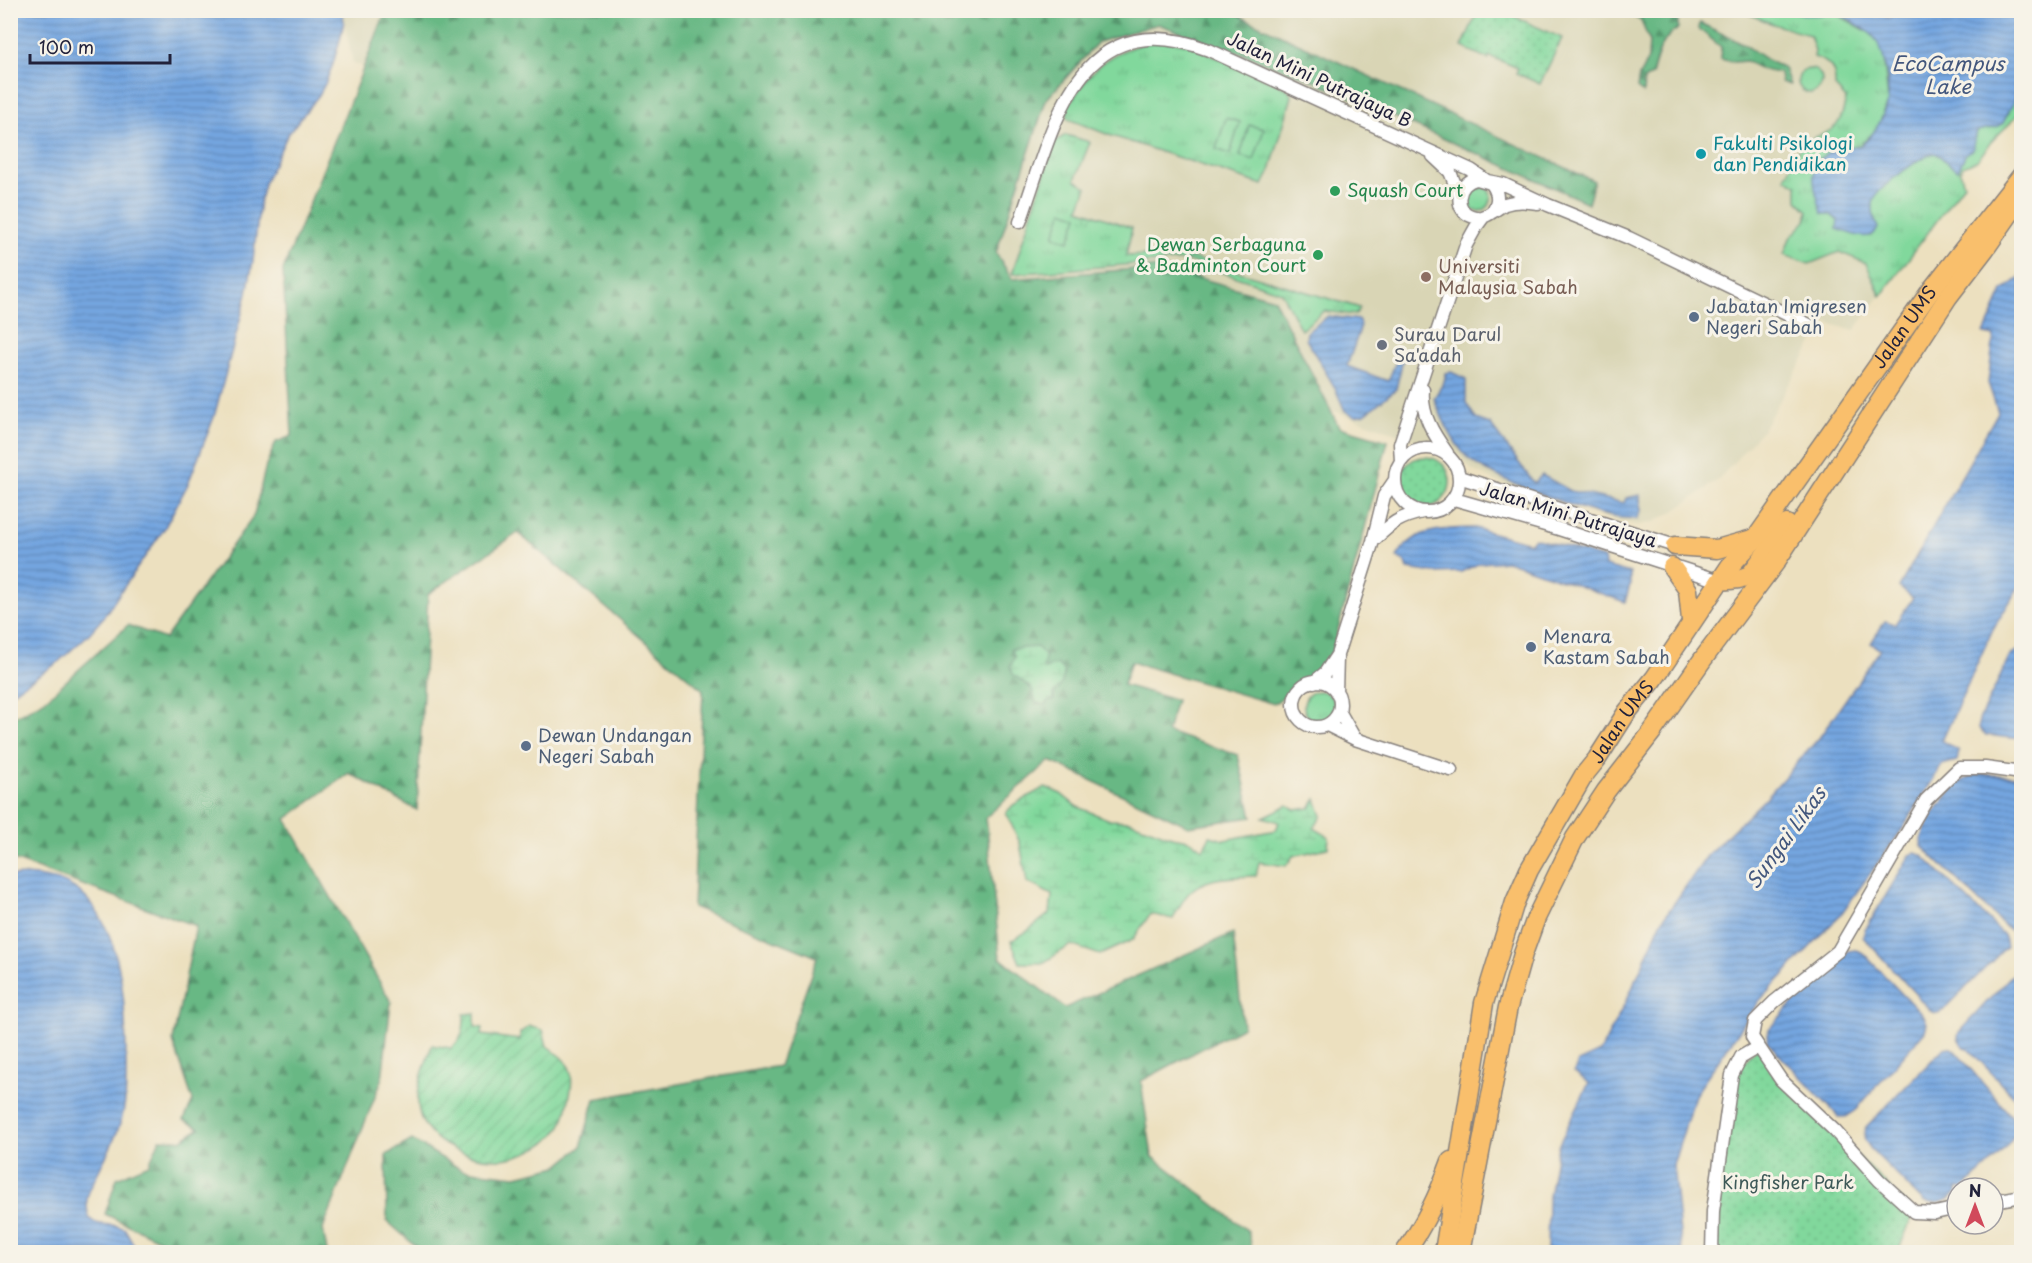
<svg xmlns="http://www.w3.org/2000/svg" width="2032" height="1263" font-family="'Playpen Sans',sans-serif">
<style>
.built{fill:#d9d5b5}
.grass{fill:url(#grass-tufts);stroke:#527d6c;stroke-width:1.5}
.forest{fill:url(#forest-firs);stroke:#456d60;stroke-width:1.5}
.wetland{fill:url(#wetland-marsh);stroke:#527d6c;stroke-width:1.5}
.park{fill:url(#park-dots);stroke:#527d6c;stroke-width:1.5}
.garden{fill:url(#garden-furrows);stroke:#527d6c;stroke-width:1.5}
.pitch{fill:#81d89c;stroke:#527d6c;stroke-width:1.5}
.water{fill:url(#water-rules);stroke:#4c648e;stroke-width:1.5}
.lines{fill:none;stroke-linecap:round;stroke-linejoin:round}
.minor-casing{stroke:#87817d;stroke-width:15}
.highway-casing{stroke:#87817d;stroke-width:21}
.minor{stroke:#fff;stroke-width:12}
.highway{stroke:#f9bf6c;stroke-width:18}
.culture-dot{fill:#0f9aa8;stroke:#f7f3e8;stroke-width:2}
.leisure-dot{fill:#2e9e5b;stroke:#f7f3e8;stroke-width:2}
.education-dot{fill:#8d6e63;stroke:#f7f3e8;stroke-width:2}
.service-dot{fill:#5c6f8a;stroke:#f7f3e8;stroke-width:2}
.worship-dot{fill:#6b7280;stroke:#f7f3e8;stroke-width:2}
.labels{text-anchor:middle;stroke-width:6;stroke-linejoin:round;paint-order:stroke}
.street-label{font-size:18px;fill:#22223b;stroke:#f7f3e8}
.culture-label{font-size:18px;fill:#0d838f;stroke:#f7f3e8;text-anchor:start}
.leisure-label{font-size:18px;fill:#27864d;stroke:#f7f3e8;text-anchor:start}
.education-label{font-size:18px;fill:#785e54;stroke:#f7f3e8;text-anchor:start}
.service-label{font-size:18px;fill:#4e5e75;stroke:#f7f3e8;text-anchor:start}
.worship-label{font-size:18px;fill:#5b616d;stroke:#f7f3e8;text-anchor:start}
.park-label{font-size:18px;fill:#3e5958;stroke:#f7f3e8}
.water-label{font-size:20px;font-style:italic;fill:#43577d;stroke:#f7f3e8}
</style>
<defs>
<pattern id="grass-tufts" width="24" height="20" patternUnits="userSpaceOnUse" patternTransform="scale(1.5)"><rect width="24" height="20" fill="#81d89c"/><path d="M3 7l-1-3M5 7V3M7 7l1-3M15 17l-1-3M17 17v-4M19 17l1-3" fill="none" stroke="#6fb987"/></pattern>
<pattern id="forest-firs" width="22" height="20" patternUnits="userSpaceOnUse" patternTransform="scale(1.5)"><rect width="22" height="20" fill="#68b884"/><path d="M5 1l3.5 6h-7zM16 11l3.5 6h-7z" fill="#55956d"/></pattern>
<pattern id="wetland-marsh" width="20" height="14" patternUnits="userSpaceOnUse" patternTransform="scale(1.5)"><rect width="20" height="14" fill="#81d89c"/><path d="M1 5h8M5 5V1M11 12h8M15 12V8" fill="none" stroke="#6fb987"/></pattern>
<pattern id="park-dots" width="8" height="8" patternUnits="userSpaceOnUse" patternTransform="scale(1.5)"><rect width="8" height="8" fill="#81d89c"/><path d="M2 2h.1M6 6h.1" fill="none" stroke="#6fb987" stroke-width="1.8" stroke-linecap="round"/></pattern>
<pattern id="garden-furrows" width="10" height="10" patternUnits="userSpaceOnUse" patternTransform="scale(1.5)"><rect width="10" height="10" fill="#81d89c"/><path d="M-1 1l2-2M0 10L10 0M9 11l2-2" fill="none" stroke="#6fb987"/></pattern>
<pattern id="water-rules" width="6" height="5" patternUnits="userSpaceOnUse" patternTransform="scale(1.5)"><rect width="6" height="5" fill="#75a6e0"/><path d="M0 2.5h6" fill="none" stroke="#6087b7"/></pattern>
</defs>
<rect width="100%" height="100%" fill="#f7f3e8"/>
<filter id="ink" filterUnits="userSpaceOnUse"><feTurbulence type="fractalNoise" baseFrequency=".0167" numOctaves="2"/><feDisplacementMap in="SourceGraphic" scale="12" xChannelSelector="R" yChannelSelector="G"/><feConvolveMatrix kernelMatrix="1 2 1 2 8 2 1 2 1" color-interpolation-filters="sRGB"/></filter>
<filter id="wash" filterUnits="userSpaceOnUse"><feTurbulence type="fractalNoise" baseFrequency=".008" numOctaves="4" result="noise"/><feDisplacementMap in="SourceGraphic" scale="24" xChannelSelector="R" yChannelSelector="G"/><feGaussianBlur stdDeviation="1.35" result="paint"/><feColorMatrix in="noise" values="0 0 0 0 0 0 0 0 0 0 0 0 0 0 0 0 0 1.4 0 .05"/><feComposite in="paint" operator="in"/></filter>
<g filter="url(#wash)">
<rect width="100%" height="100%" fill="#ece0bf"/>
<path class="built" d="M342,11h1679v101l-31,31 -12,17 -15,6 -3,5 4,13 -110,147 -29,-9 -62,107 -35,40 -13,13 -39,28 -22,12 -16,3 -22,-4 -41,-13 -80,-27 -24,-12 -13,-14 -1105,-392z"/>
<path class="grass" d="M1744,11h49l45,4 32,18 9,10 4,8 5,51 -11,27 -17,16 -13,3 -8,-4 -5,6 -15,9 12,56 7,6 -1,8 25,7h10l6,-8c-4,-7 -7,-21 -4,-29 6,-13 47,-43 61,-46 11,5 11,12 23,17l8,-17 7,-4 4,-18 19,-4 7,-4 18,-36v25l-31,31 -12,17 -15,6 -3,5 4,13 -83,112 -15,-33 -27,-11 -30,12 -25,-9 6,-17 16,-17 2,-10 -11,-11v-15l-12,-7 16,-32 8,2 4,-10c24,-8 28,-14 33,-39l-11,-12c1,-17 -4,-25 -21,-30l1,-6 -5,-16c-17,-4 -52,-15 -66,-24z
M1157,40l31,4 100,45 4,7 -22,75 -7,14 -154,-50 -41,-16 -2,-10c31,-46 37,-55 91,-69z
M1798 81a12 12 0 1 1 24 0a12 12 0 1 1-24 0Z
M1066,135l24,7 -15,38 12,7 -8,22 53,19 -6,28 54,-2 180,54 -5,7 -31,-4 -23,19 -20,-38 -95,-32 -174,14 43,-133z
M1465 198a13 13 0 1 1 26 0a13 13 0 1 1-26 0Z
M1304 706a15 15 0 1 1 30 0a15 15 0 1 1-30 0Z"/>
<path class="forest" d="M386,11h847l11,7 350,163 -6,22 -283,-126 -147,-53 -60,18 -52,58 -50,153 16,26 148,-12 114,32 65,128 49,14 -57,215 -29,26 -28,22 -143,-42 -8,23 53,15 -9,32 71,23 14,62 -64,9 -138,-65 -64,56 14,141 65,50 168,-75 10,94 -102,54 11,75 96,75 5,21h-303l-1,-5 -167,5h-360l-35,-31 -1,-66 26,-15 50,30 54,6 42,-10 23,-19 14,-48 184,-33 38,-109 -124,-50 10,-217 -185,-157 -90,61 -11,216 -68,-37 -63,46 105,183 -9,77 -59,150 4,23h-150v-4l-72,-34 12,-36 32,-14 11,-25 21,1 19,-12 -16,-8 9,-19 -20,-60 23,-115 -185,-67 -1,-140 34,-18 84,-76 37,14 89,-124 12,-50 10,-23 16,-6 -9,-166z
M1625,11h49l4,4v14c-16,7 -22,30 -26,46l-8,5 -1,13 -6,-5 2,-12 9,-17 1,-19 -8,-19z
M1700,23l45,22 22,15 17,8 6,17 -9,-3 -1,-9c-13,-1 -23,-4 -33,-12l-14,1 -13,-3 1,-12 -22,-18z"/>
<path class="wetland" d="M1037,647l8,8 -1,14 13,-5 7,7c0,10 -3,15 -10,22v7h-5l-3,5 -10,-2 -4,-14 -19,-15 -3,-8 5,-9 -4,-8z
M1045,787l16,7 15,12 9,4 25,10 19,1 43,16 17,3 14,9 7,-13 14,4 52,-10 3,-8 -16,-5 25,-12 7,5 15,-2 6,-9 6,17 -8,12 15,9 -1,11 -35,8 -7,10 -27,-4 -3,14c-23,1 -52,0 -68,18 -6,7 -11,17 -15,25l-23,-5 -17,26 -33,15 -29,-10 -28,18h-23l-9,-22 15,-9 24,-19 2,-18 -25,-13 -7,-39 -14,-30 7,-8z"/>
<path class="park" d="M1478,11h26v1l58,26 -22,46 -24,-11 2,-5 -29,-12 -1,3 -26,-12z
M1400 482a25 25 0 1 1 50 0a25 25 0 1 1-50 0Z
M1758,1047l23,33 133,132 -16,40h-186l20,-177z"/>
<path class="garden" d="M475,1013v14l8,1 -1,7 38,5v-7l9,-7 14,4 4,16c23,16 29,24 22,53 -2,9 -4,22 -10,30 -12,18 -43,31 -64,30 -32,-1 -76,-19 -77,-56 -1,-19 8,-40 14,-58l19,3c13,-11 13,-18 13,-34z"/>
<path class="pitch" d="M1226,118l14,4 -10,32 -14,-5z
M1249,125l15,4 -10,31 -14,-4z
M1063,210l15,6 -9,25 -15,-5z"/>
<path class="water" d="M11,10h331l2,11 -3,15 -8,28 -8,20 -6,11 -31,39 -23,48 -5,18 -7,61 -6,33 -33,123 -26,67 -24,45 -62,90 -14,16 -32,29 -45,29z
M1793,11h80l16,7 11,-7h64l2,4 10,-2 3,-2h42v76l-18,36 -7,4 -19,4 -4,18 -7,4 -8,17c-14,-6 -12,-12 -23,-17 -14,3 -55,33 -61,46 -3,8 0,22 4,29 -6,16 -29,5 -41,1l1,-9 -7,-5 -9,-2c-8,-27 -18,-48 12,-63l2,-6c8,2 14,5 23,2 12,-5 28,-33 29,-46 1,-18 -3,-53 -17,-66 -7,-6 -23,-16 -32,-19 -16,-3 -28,4 -46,-4z
M2021,277v306l-28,46 -51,112 17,10 -2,10 -15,4 -39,63 -62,86 -81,86 -65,95 -22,70 9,87h-135l1,-50 10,-56 31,-63 -15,-11 4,-10 22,-10 31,-61 30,-69 48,-69 56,-54 54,-61 61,-88 -9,-7 14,-22 10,3 18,-26 -14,-11 99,-175 -10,-29 6,-47 -10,-2 19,-43z
M1328,316l30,4 3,6 -14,40 41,15 10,-24 5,2 -7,30 -31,25 -10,2 -10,-5 -11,-25 -28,-47 1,-7z
M1451,372l15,7v24l10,16 14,5 44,59 8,-8 29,16 53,12 2,-5 14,-3 1,16 -4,8c-7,-1 -15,-1 -23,-2 -28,-5 -127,-40 -146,-59 -16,-16 -26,-39 -34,-60l10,-16 2,-9z
M1475,528l55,15 4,-5 70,20 1,8 25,7v12l-5,17 -118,-41 -27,2 -19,9 -26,1 -27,-4 -2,-6 -9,-6c18,-30 47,-28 78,-29z
M2021,649v90l-35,-4 -7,-7v-8l31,-64z
M1976,774l45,2v154l-5,2 -8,-3 -86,-83c-4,-16 25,-52 37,-63 5,-3 11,-6 17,-9z
M1915,853l7,2 82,80 2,12 -62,63 -6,3 -6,-1 -69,-75 2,-7 45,-75z
M26,875c20,2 39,4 55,18 42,38 45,112 45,165 0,19 1,40 -4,59 -7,28 -25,53 -35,80 -2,39 18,21 38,32l13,23h-127l-1,-376z
M1856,950l7,3 61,64 3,6 -2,8 -70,80 -9,6h-7l-72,-75 2,-13 30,-33 49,-45z
M2021,968v136l-53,-56 -4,-1 -6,-9 1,-6 50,-54z
M1950,1047l5,4 63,73c0,18 -41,52 -55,64h-6v5c-9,8 -21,12 -33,9l-53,-53c-6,-8 -9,-12 -5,-22l78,-79z"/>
</g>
<g filter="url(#ink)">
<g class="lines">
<defs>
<path id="minor" d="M1433,156l17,16 9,22
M1492,212c7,-10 7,-19 -1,-29l-14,-4c-21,3 -25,34 -2,38 12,2 20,-8 30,-13 11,-4 22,-3 33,-1
M1020,222c34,-95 56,-222 189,-172l262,120 16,11 16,3 45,21 81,33 180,87
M1423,390c-2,25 10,43 24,63
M1395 480a32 32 0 1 1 64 0a32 32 0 1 1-64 0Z
M1401,461l-1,-17 66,-199 10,-18 8,-11
M1459,477l216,69
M1454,499l105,30 161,52
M1373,541c18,-17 25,-24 50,-29
M1294 704a23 23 0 1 1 46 0a23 23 0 1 1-46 0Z
M1314,682l11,-9 12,-18 36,-114 11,-45 11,-16
M1336,692l1,-35
M1339,711l16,28
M1327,725l28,14 96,31
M1993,1201l29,-5
M1957,1208l-22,5 -21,-1 -35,-32 -44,-49 -54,-51 -29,-43 3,-16 19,-19 64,-51 88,-151 33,-32h26l37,5
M1712,1252l1,-41 19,-136 9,-18 17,-10"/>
<g id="highway">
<path d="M1675,546l42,3 39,-11"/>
<path d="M1672,567l16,23 3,31"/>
<path d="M1720,581l19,-2 11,-4 37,-51"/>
<path d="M1405,1252c20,-28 34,-58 46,-91"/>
<path id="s1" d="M1444,1252l40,-249 31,-101 14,-32 55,-95 13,-16 30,-47 27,-33 76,-113 26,-28 176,-249 90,-114"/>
<path d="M1461,1252l47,-245 15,-53 13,-36 39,-80 31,-47 46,-59 51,-73 72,-96 173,-266 37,-48 37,-53"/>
</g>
</defs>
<use href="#minor" class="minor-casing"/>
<use href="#highway" class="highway-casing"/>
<use href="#minor" class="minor"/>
<use href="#highway" class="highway"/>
</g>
</g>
<circle class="culture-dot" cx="1701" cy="154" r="6"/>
<g class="leisure-dot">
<circle cx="1335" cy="191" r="6"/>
<circle cx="1318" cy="255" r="6"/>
</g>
<circle class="education-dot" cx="1426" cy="277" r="6"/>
<g class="service-dot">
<circle cx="1694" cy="317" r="6"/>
<circle cx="1531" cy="647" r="6"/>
<circle cx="526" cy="746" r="6"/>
</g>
<circle class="worship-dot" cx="1382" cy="345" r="6"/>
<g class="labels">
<g class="street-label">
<text transform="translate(1319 80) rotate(25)" y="6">Jalan Mini Putrajaya B</text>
<text dy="6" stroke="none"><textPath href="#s1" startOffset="1054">Jalan UMS</textPath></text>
<text transform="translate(1568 515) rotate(17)" y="6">Jalan Mini Putrajaya</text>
<text dy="6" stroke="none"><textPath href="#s1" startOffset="568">Jalan UMS</textPath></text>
</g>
<g class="culture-label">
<text x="1713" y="150">Fakulti Psikologi<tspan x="1713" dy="21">dan Pendidikan</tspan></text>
</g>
<g class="leisure-label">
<text x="1347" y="197">Squash Court</text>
<text x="1306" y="251" text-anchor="end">Dewan Serbaguna<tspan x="1306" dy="21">&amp; Badminton Court</tspan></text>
</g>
<g class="education-label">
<text x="1438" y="273">Universiti<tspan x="1438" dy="21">Malaysia Sabah</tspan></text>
</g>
<g class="service-label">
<text x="1706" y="313">Jabatan Imigresen<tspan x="1706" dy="21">Negeri Sabah</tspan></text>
<text x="1543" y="643">Menara<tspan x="1543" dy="21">Kastam Sabah</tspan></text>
<text x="538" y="742">Dewan Undangan<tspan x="538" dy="21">Negeri Sabah</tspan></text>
</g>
<g class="worship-label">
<text x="1394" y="341">Surau Darul<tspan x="1394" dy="21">Sa'adah</tspan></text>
</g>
<g class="park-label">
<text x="1788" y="1189">Kingfisher Park</text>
</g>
<g class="water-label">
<text x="1948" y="71">EcoCampus<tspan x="1948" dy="23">Lake</tspan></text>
<text transform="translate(1786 838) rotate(-54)" y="7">Sungai Likas</text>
</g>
</g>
<rect width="2032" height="1263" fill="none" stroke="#f7f3e8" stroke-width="36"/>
<g transform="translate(1975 1206)"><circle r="28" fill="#f7f3e8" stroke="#a29fa3" stroke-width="1.5"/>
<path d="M0-4.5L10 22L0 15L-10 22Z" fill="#d1495b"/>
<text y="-9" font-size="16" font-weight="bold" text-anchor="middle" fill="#22223b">N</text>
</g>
<path d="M30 54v9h140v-9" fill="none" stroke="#22223b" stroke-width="3"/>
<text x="39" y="54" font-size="18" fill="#22223b" stroke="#f7f3e8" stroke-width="4.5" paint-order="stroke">100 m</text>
</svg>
